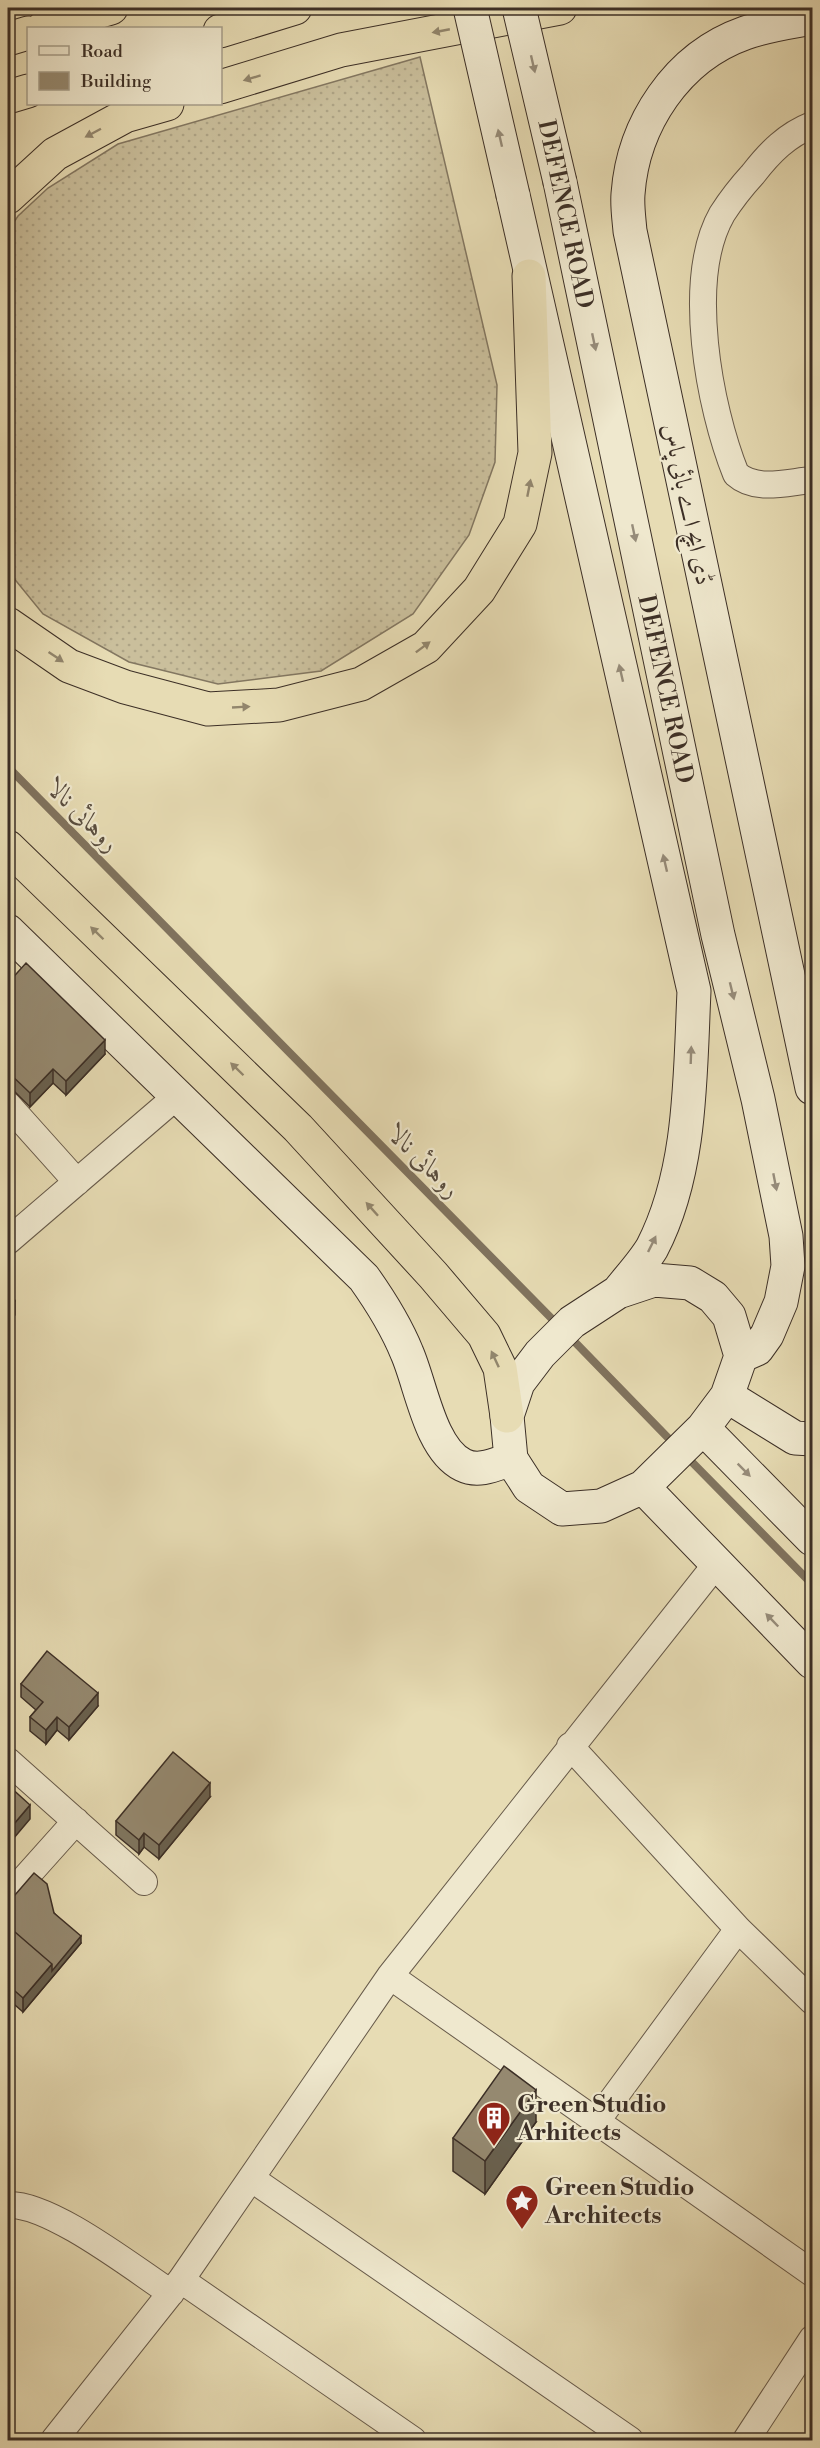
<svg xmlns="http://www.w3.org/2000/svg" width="820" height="2448" font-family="'Libre Bodoni',Amiri,serif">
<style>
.grass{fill:url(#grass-dots);stroke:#837761;stroke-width:1.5}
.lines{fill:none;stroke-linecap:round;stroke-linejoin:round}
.stream{stroke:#80735e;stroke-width:8}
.street-casing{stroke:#675a4a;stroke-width:28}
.secondary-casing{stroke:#3c2f26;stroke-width:35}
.highway-casing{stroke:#3c2f26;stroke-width:35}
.street{stroke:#efe8ce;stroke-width:26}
.secondary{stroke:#efe8ce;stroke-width:33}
.highway{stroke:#e7dcb4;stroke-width:33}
.secondary-bridge-casing{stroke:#3c2f26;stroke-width:35;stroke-linecap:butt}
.secondary-bridge{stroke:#efe8ce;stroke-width:33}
.wall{fill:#807660;stroke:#3c2f26;stroke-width:1.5}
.shaded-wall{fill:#68604e;stroke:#3c2f26;stroke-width:1.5}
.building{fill:#958970;stroke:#3c2f26;stroke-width:1.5}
.oneway{fill:#92866d}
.oneway2{fill:#968c7a}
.labels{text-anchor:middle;stroke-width:4.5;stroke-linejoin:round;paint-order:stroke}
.street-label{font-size:24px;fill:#3c2f26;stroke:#efe8ce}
.poi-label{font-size:24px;font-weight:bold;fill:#3c2f26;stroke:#efe8ce;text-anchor:start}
.water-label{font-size:26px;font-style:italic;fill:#584c3e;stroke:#efe8ce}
</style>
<defs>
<pattern id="grass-dots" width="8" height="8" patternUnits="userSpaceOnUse" patternTransform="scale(1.5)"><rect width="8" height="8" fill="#cabf9c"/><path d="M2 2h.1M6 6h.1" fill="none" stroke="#aea486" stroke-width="1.8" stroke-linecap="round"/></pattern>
</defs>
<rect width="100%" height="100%" fill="#e7dcb4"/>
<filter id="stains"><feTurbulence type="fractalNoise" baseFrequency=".00333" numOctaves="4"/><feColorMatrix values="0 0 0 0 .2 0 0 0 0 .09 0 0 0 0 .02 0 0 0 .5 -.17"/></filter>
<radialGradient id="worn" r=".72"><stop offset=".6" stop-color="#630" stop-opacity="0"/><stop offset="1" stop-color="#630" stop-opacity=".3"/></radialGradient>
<path class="grass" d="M420,57l77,328 -2,77 -26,73 -56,79 -92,57 -103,13 -89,-22 -86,-48 -35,-43v-340l10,-15 30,-28 70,-44z"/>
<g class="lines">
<path class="stream" d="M8,767l552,560
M569,1336l106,109
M684,1454l128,130"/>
<defs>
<path id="street" d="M812,125c-25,10 -42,27 -59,49 -11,12 -22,26 -31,40 -37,65 -13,193 14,260 20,18 51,8 76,6
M8,1105l69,77
M8,1241l169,-145
M570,1746l168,183 74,72
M8,1761l136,121
M8,1897l68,-76
M390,1976l422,297
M596,2122l142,-193
M252,2179l378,261
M8,2205c42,-2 125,63 163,88
M181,2280l232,160
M54,2440l127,-160 209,-304 327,-413
M746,2440l66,-101"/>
<path id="secondary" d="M812,18c-22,4 -45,7 -67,15 -68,24 -112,91 -117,161 -1,12 1,25 2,37l182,857
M560,182l158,753 40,164 28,137 2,30 -7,36 -14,33 -10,14 -16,7
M513,195l181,796c-4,84 -2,180 -42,257 -9,15 -23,30 -34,44
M8,931l356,347c17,24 32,48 43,75 14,32 23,96 56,112 16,8 33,-1 48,-6
M654,1280l36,3 23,14 16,19 12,40 -14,40 -24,32 -60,59 -42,19 -39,3 -33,-22 -18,-28 -4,-43 11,-33 22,-29 32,-32 46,-30z
M727,1396l68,42 17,1
M703,1428l109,111
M643,1487l169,175"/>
<path id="highway" d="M43,28l68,-20
M220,31l75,-23
M8,39l20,-6
M220,87l121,-37 219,-42
M8,97l20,-6
M8,197l47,-43 70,-38 42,-12
M8,624l61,42 56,21 83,22 71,-4 82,-21 65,-37 53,-57 41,-66 15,-71 -6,-177
M8,847l290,281 135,147 51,60 16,33 7,48"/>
</defs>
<use href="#street" class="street-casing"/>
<use href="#secondary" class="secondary-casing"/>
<use href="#highway" class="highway-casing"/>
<use href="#street" class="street"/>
<use href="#secondary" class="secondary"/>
<use href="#highway" class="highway"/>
<defs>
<path id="secondary-bridge" d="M470,8l43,187
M519,8l41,174"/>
</defs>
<use href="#secondary-bridge" class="secondary-bridge-casing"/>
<use href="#secondary-bridge" class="secondary-bridge"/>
</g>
<path class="wall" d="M8,983l97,71 -39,41 -13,-12 -23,24 -22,-22z
M21,1684l77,22 -29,34 -12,-10 -11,14 -16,-13v-14l6,-7 -15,-13z
M210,1797l-51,62 -15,-12 -5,7 -23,-19v-14z
M8,1903l46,10 27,30 -58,69 -15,-13z
M536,2122l-51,72 -32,-23v-33z"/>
<path class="shaded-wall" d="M105,1040v14l-39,41v-14z
M53,1069v14l-23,24v-14z
M15,1301v14l-7,7v-14z
M98,1693v13l-29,34v-13z
M57,1717v13l-11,14v-14z
M210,1783v14l-51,62v-14z
M30,1805v14l-22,26v-14z
M144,1833v14l-5,7v-14z
M81,1936v7l-58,69v-14l29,-34z
M536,2090v32l-51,72v-33z"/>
<path class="building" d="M26,963l79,77 -39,41 -13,-12 -23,24 -22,-21v-89z
M8,1293l7,8 -7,7z
M47,1651l51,42 -29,34 -12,-10 -11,13 -16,-13 13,-15 -22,-18z
M173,1752l37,31 -51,62 -15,-12 -5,7 -23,-19z
M8,1785l22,20 -22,26z
M34,1873l13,11 7,29 27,23 -29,35v-7l-44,-38v-23z
M8,1926l44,38 -29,34 -15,-13z
M504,2066l32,24 -51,71 -32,-23z"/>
<defs><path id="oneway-solid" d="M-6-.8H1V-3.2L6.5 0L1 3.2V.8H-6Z" transform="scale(1.5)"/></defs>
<g class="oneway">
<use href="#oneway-solid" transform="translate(441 31) rotate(169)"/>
<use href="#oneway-solid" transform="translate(252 78) rotate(163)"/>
<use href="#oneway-solid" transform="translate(93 133) rotate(152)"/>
<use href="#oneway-solid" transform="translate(529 488) rotate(-79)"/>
<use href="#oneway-solid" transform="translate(423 647) rotate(-37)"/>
<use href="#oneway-solid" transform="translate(56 657) rotate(34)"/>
<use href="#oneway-solid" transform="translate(241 707) rotate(-3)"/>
<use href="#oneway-solid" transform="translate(97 933) rotate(-136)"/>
<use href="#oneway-solid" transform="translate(237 1069) rotate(-136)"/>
<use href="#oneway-solid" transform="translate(372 1209) rotate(-132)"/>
<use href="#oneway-solid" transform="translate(495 1359) rotate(-115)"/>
</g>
<g class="oneway2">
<use href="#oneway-solid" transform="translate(533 64) rotate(77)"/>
<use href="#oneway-solid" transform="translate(500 138) rotate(-103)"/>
<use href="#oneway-solid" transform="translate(594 342) rotate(78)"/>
<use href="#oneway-solid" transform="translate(634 533) rotate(78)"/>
<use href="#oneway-solid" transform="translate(621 673) rotate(-103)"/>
<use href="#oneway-solid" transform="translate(665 863) rotate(-103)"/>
<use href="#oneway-solid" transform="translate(732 991) rotate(76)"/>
<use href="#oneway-solid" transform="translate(691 1055) rotate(-88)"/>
<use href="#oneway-solid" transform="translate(775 1182) rotate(79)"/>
<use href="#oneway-solid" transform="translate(652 1244) rotate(-64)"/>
<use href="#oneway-solid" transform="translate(744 1470) rotate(45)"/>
<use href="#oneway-solid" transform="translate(772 1620) rotate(-134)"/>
</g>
<defs>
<symbol id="building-pin" viewBox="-11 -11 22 30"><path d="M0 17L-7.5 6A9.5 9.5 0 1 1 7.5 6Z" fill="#8f2418" stroke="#efe8ce"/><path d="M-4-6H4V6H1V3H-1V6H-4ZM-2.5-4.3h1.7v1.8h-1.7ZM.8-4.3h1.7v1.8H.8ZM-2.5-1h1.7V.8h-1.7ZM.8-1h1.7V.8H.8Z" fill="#fff"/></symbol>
<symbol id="sight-pin" viewBox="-11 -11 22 30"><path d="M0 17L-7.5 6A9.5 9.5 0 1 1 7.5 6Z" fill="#8f2418" stroke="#efe8ce"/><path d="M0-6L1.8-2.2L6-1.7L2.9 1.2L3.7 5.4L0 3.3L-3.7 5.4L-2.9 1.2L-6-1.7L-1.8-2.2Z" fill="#fff"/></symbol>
</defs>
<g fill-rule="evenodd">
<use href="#building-pin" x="475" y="2099" width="38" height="52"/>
<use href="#sight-pin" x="503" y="2182" width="38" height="52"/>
</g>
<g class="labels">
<g class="street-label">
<text transform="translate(566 214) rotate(78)" y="8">DEFENCE ROAD</text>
<text transform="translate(688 504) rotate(78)" y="8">ڈی ایچ اے بائی پاس</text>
<text transform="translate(666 689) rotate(78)" y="8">DEFENCE ROAD</text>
</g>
<g class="poi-label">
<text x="517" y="2112">Green Studio<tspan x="517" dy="28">Arhitects</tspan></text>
<text x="545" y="2195">Green Studio<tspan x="545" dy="28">Architects</tspan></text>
</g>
<g class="water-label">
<text transform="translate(84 815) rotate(45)" y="9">روہائی نالا</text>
<text transform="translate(425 1161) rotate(45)" y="9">روہائی نالا</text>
</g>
</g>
<rect width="820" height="2448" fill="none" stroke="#e7dcb4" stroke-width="30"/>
<rect x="9" y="9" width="802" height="2430" fill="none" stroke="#3c2f26" stroke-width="3"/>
<rect x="15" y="15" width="790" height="2418" fill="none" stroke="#3c2f26" stroke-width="1.5"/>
<rect x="27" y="27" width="195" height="78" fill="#efe8ce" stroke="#a79e8b" stroke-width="1.5"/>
<rect x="39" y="46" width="30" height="9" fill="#efe8ce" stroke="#a79e8b" stroke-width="1.5"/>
<text x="81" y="57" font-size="18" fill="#3c2f26">Road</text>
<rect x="39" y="72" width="30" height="18" fill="#958970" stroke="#a79e8b" stroke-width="1.5"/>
<text x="81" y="87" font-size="18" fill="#3c2f26">Building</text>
<rect width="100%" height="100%" filter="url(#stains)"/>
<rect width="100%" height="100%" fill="url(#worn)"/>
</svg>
